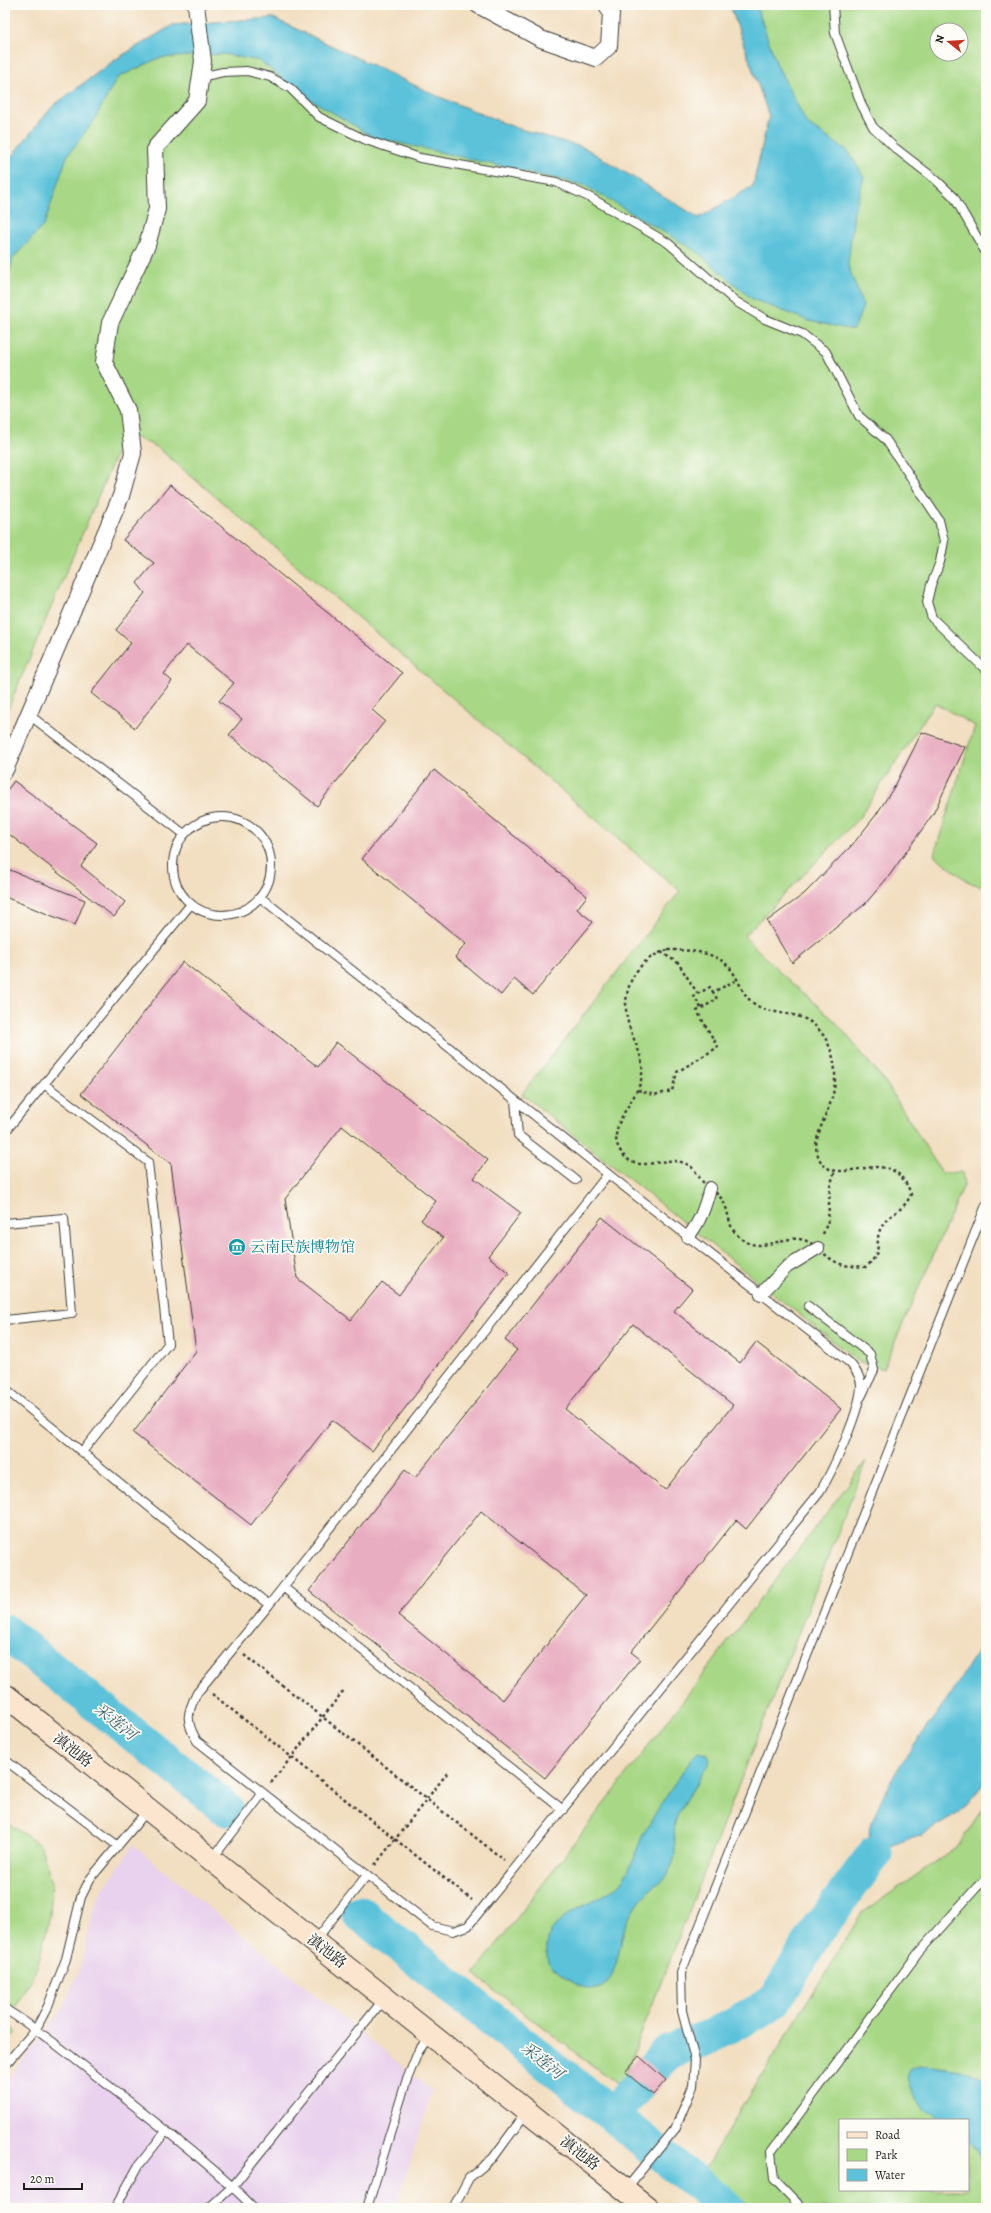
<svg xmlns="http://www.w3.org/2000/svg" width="991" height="2213" font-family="Alegreya,'Noto Serif SC',serif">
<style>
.built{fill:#e9d2ed}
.green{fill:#a8d886;stroke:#627a51;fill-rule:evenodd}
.water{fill:#5cc2da;stroke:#3c6f7b}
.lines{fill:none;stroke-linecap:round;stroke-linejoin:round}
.river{stroke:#5cc2da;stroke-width:35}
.building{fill:#e9adc1;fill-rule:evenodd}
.service-casing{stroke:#3c3935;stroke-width:10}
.pedestrian-casing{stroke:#3c3935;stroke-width:14}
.minor-casing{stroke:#3c3935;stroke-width:18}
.secondary-casing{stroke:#3c3935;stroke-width:24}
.path{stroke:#3c3935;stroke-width:2.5;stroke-dasharray:3 3;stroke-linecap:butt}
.service{stroke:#fff;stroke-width:8}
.pedestrian{stroke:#fff;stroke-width:12}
.minor{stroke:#fff;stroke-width:16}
.secondary{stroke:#fce5cf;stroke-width:22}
.labels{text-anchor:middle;stroke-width:3.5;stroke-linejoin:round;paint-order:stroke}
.culture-label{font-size:15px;fill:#0d838f;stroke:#fdfcf7;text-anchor:start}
.street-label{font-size:15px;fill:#1c1c1c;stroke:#fdfcf7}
.water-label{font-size:16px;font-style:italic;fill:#365e68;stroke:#fdfcf7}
</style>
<rect width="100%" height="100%" fill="#fdfcf7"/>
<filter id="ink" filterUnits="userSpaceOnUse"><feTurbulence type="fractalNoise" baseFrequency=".025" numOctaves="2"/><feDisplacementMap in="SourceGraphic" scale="8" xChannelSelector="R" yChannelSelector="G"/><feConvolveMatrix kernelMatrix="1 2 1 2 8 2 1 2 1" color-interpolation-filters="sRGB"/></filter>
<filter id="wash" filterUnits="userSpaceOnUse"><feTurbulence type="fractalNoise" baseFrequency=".012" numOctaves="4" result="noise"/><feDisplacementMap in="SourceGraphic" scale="16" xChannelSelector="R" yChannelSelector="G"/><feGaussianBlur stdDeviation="0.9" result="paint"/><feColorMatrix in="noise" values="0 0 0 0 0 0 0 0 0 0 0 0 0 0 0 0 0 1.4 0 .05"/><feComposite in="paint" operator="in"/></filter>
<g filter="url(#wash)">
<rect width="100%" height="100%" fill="#f2dec0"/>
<path class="built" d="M133,1845l299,246 -36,117h-391v-125l57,-73 18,-42 17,-69z"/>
<path class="green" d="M730,5h256v884l-19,-8 -33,-26 41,-129 -40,-23 -76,115 -115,118 41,41 50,44 51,62 56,90 20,-1 2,13 -81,184 -24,-7 -337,-268 158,-203 -523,-444 -32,-14 -120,283v-552l48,-58 62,-46 58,-35 100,-7 164,78 79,32 69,20 114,70 54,-32 16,-70zM937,30h24v24h-24z
M866,1461l-246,626 -146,-113z
M986,1804v404h-233l-49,-38 158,-257 95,-66zM840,2120h128v70h-128z
M5,1821l36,25 11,37 -2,33 -13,52 -22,40 -10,-7z
M5,2024l12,8 -12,11z"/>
<path class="water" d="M730,5h26l21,60 30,59 41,27 16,26 -10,35 -6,53 15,41 -9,24 -45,-9 -57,-22 -56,-48 -112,-66 -211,-48 -68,-41 -45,-35 -37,-7 -64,4 -42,20 -24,44 -26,34 -23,69 -31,33 -8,30v-124l48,-58 62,-46 58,-35 100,-7 164,78 79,32 69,20 114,70 54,-32 16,-70z
M986,1638v143l-27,32 -37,22 -10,2 -37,16 -9,-3c7,-57 50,-107 82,-152 13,-19 25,-40 38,-60z
M700,1752l8,3 2,5c-8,18 -33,47 -35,64 -3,18 5,28 -6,47 -5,9 -14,14 -21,21 -9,8 -18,22 -22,33 -7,16 -8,55 -26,63 -15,7 -42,-15 -52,-26 -10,-52 47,-53 72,-79 13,-14 16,-36 25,-52 14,-26 33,-50 48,-75z
M918,2065l42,6 26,8v87l-7,-14 -11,-12v-20h-27l-17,-11 -11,-14 -6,-17 3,-9z"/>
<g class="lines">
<path class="river" d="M5,1632l222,177
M359,1913l369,295
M612,2115l55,-63 45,-16 62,-34 48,-78 53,-71"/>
</g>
<g id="blocks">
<path class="building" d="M170,485l232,188 -30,37 13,11 -68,85 -88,-71 13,-16 -23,-18 15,-18 -47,-38 -23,29 8,7 -37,47 -44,-35 40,-50 -15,-13 29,-37 -8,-10 17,-20 -31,-23z
M922,732l43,15 -32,67 -44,62 -24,28 -73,59 -25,-42 37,-27 49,-50 23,-29 20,-31z
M434,770l153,126 -10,13 16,13 -60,73 -19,-16 -13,16 -46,-38 11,-13 -104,-85z
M14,781l83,62 -16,23 44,36 -11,15 -109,-86v-38z
M5,868l80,32 -10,25 -70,-28z
M183,962l135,105 18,-25 152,118 -14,18 47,35 -33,43 21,17 -137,178 -40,-31 -81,105 -118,-92 63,-82 -25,-187 -90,-70zM342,1126l94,75 -15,19 22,18 -44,57 -17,-13 -31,38 -54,-42 -12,-79z
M602,1217l90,72 -18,22 66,52 16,-21 85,67 -95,120 -10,-9 -105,132 9,7 -95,119 -236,-187 96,-121 10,8 102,-128 -12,-10zM633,1324l100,81 -68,85 -100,-81zM481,1511l105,84 -83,105 -105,-85z
M639,2056l27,24 -13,15 -28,-23z"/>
</g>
</g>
<g filter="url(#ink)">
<use href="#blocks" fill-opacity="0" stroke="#3c3935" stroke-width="1"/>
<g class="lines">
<defs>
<path id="service" d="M833,5l2,28 27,73 11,21 22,21 40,31 19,18 32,56
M200,77l23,-5 24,-1 23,6 20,11 29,29 47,23 54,18 136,24 35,16 77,45 67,58 30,18 37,15 24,18 33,64 27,24 53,80 5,21 -4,21 -9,23 -4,17 5,16 54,52
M28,714l156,120
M173 866a49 49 0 1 1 98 0a49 49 0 1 1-98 0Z
M44,1084l104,78 20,182 -86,108
M515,1100l3,35 58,45
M5,1132l186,-228
M5,1223l59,-5 8,95 -67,7
M808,1306l62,48 4,16 -13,27
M5,1389l264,216 339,-431 -348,-277
M283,1587l280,223
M269,1605l-72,88c-10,20 -12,28 0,48l235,185 21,5 15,-5 352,-434c13,-22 41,-82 41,-107 0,-8 -6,-16 -11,-22l-242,-189
M5,1760l113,86
M212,1859l51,-66
M315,1941l52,-66
M5,2009c43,27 82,60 122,91 43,34 88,68 127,108
M5,2065l31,-36 12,-23 18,-47 15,-62 9,-18 57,-68
M626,2189l49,-60 18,-43 2,-26 -13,-49 -1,-38 305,-768
M115,2208l24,-43 27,-34
M209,2208l24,-22 151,-187
M367,2208l39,-126 12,-30 12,-17
M453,2208l16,-30 24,-20 33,-45
M802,2208l-28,-29 -3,-27 148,-200 58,-65 9,-8"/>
<path id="pedestrian" d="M688,1237c12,-15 17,-30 22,-49
M761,1294l26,-27 31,-19"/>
<path id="minor" d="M478,5l63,34 55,19 13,-12 2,-33 -4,-8
M5,770l116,-274 12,-43 -5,-43 -24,-48 6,-39 37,-78 10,-36 -2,-61 42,-47 6,-40 -7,-56"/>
<path id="secondary" d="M5,1695l643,513"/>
</defs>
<use href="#service" class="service-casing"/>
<use href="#pedestrian" class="pedestrian-casing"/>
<use href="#minor" class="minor-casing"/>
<use href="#secondary" class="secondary-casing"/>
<path class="path" d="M668,950c21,0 51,1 64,21 8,11 10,23 21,32 15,12 36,8 52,16 21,10 31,37 30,59 0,25 -16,45 -19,67 0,6 2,12 5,17 21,28 70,-23 90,32 -7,18 -21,18 -29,32 -10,17 4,23 -16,41 -10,-1 -21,0 -30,-5 -14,-7 -21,-21 -37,-23 -21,-3 -44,20 -65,-8 -6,-8 -5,-19 -10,-28 -4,-9 -12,-12 -19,-19 -6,-5 -9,-14 -15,-18 -24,-16 -51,13 -69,-14 -17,-24 15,-50 20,-72 5,-21 -6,-35 -12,-54 -10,-33 5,-67 39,-76z
M661,952l17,11 20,31
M701,1008l-7,-12 16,-9 3,5
M638,1090l16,5 18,-4 5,-19 41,-25 -21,-36 20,-12 -4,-7 24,-12
M823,1234l5,-13 2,-34 5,-17
M244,1655l260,205
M212,1694l260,206
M271,1783l73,-93
M375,1865l73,-93"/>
<use href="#service" class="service"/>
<use href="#pedestrian" class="pedestrian"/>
<use href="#minor" class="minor"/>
<use href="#secondary" class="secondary"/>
</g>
</g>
<defs>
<symbol id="museum-disc" viewBox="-11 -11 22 22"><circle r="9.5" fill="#0f9aa8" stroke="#fdfcf7"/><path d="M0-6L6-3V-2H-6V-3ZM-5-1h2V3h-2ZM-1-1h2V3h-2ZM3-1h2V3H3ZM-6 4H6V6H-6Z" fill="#fff"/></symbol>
</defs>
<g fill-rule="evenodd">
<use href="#museum-disc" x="227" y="1237" width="20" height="20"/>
</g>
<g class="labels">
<g class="culture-label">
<text x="250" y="1252">云南民族博物馆</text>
</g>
<g class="street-label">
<text transform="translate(73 1750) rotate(39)" y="5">滇池路</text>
<text transform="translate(327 1951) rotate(38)" y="5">滇池路</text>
<text transform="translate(580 2153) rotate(39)" y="5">滇池路</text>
</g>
<g class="water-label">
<text transform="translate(116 1721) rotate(39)" y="6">采莲河</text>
<text transform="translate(543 2060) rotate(39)" y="6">采莲河</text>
</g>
</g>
<rect width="991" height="2213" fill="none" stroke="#fdfcf7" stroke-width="20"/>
<rect x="839" y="2119" width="130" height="72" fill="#fdfcf7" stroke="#a3a29f"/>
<rect x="847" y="2132" width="20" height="6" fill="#fce5cf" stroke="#a3a29f"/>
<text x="875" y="2139" font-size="12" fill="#1c1c1c">Road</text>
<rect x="847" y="2149" width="20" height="12" fill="#a8d886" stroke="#a3a29f"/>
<text x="875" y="2159" font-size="12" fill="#1c1c1c">Park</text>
<rect x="847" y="2169" width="20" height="12" fill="#5cc2da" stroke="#a3a29f"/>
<text x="875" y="2179" font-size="12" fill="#1c1c1c">Water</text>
<g transform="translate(949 42) rotate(287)"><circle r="19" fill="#fdfcf7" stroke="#a3a29f"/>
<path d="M0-3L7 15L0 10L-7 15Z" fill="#c8321e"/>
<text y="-6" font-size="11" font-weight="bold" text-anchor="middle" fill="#1c1c1c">N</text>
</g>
<path d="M24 2183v6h58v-6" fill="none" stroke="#1c1c1c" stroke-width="2"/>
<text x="30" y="2183" font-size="12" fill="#1c1c1c" stroke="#fdfcf7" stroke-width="3" paint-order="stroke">20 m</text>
</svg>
